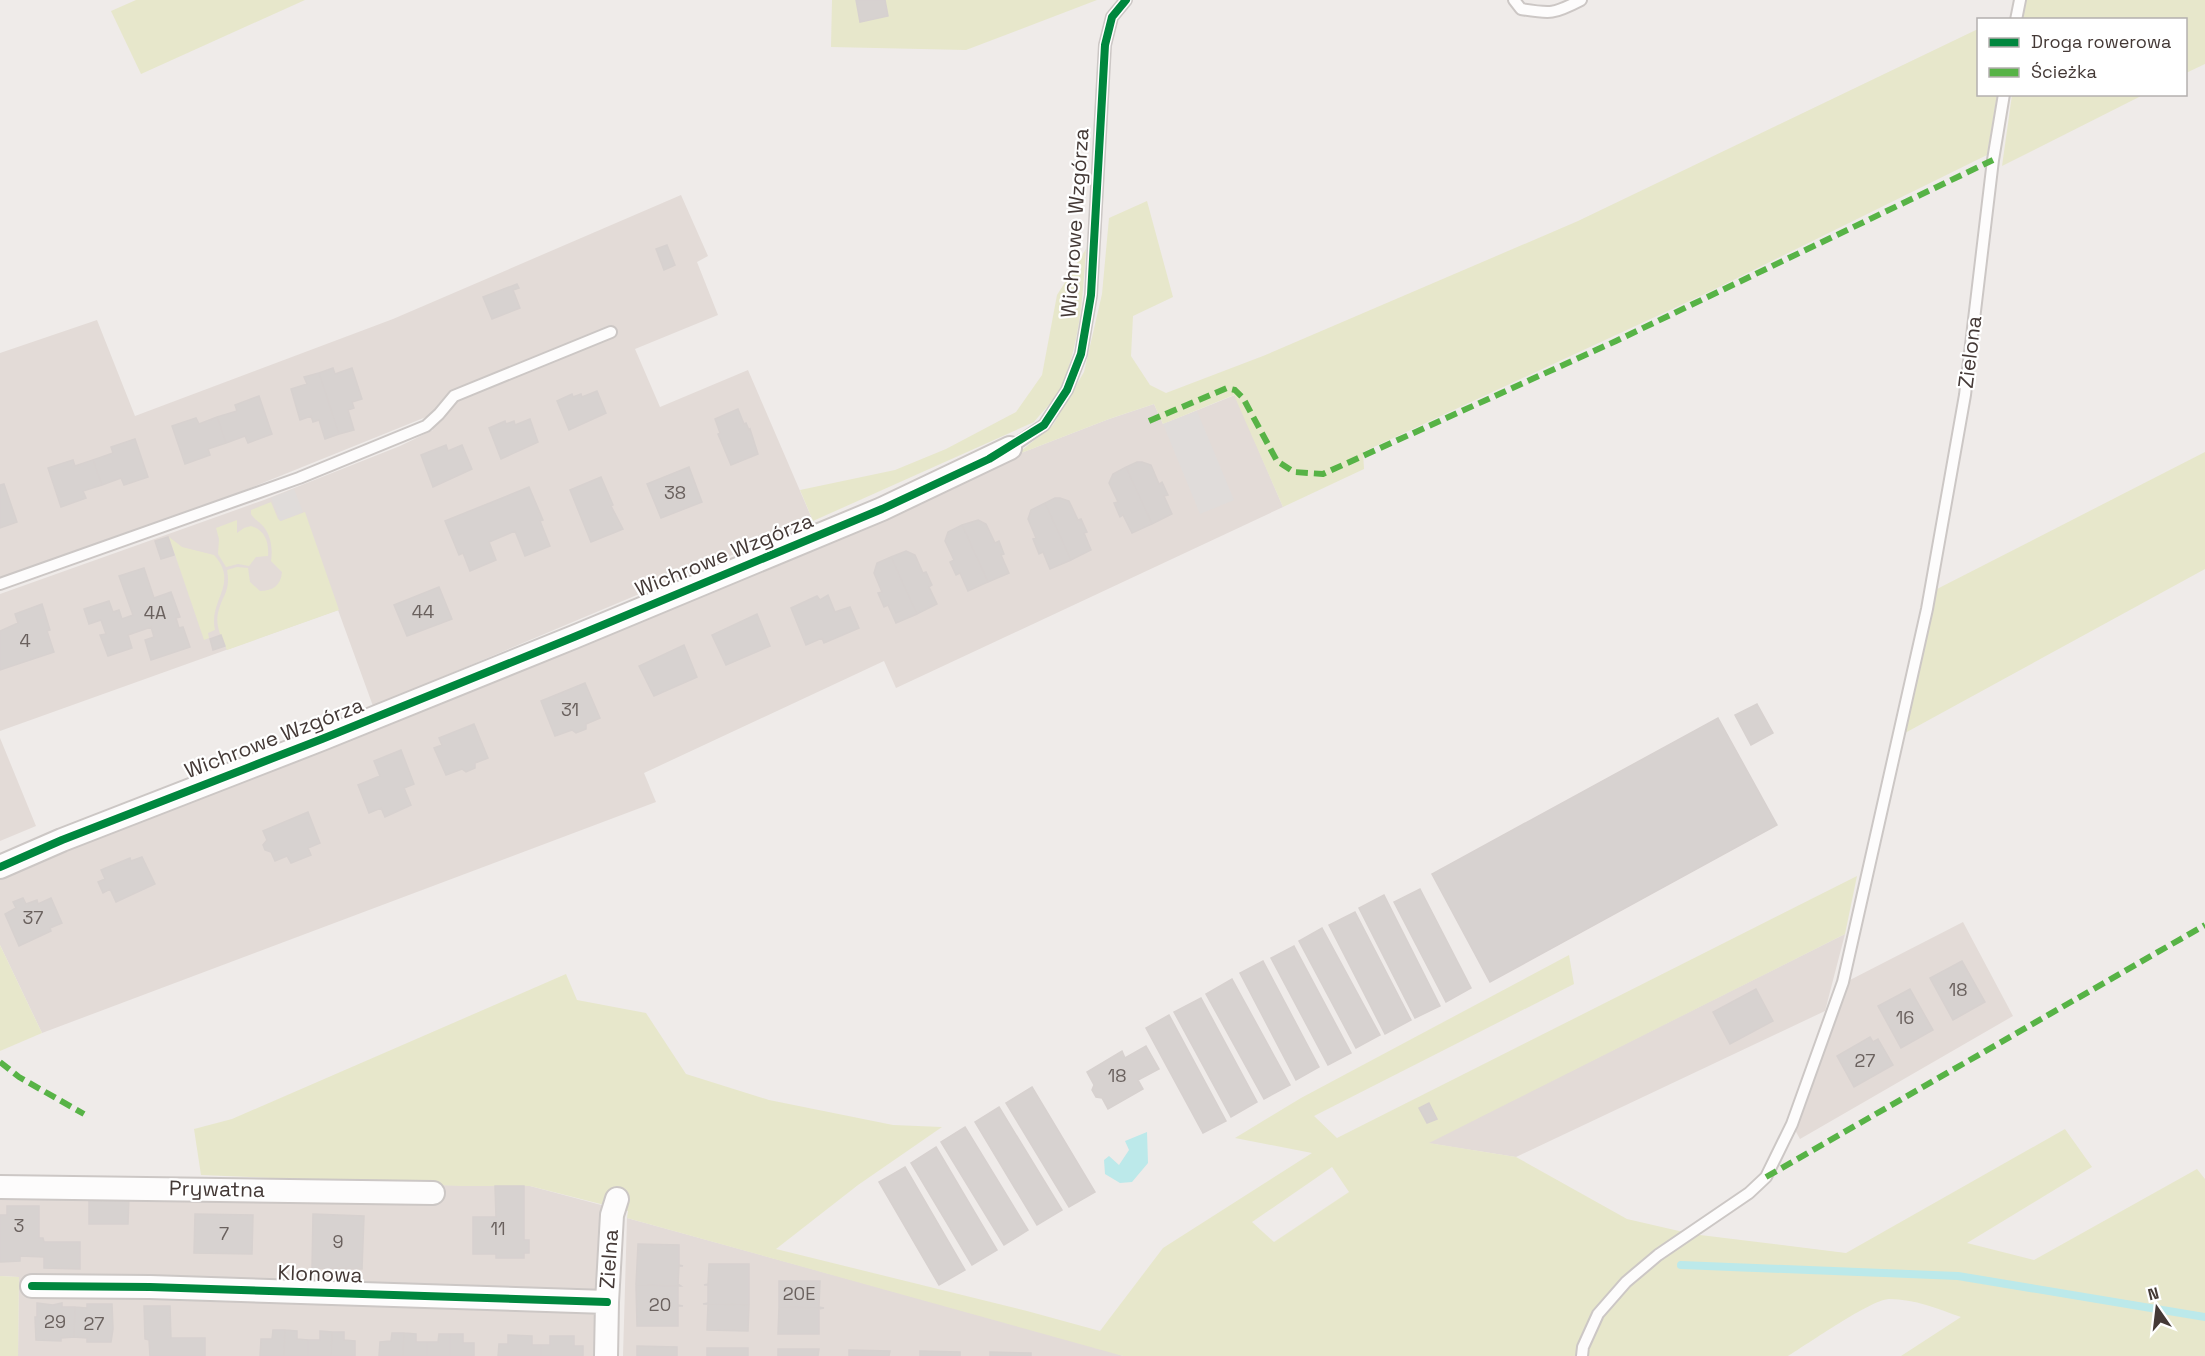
<svg xmlns="http://www.w3.org/2000/svg" width="2205" height="1356" font-family="'Space Grotesk',sans-serif">
<style>
.residential{fill:#e3dbd7}
.green{fill:#e7e7cb;fill-rule:evenodd}
.parking{fill:#e0dcda}
.water{fill:#bce9ea}
.lines{fill:none;stroke-linecap:round;stroke-linejoin:round}
.stream{stroke:#bce9ea;stroke-width:8}
.building{fill:#d7d2d0;stroke:#d7d1cf;stroke-width:1.5}
.service-casing{stroke:#ccc7c5;stroke-width:14}
.minor-casing{stroke:#ccc7c5;stroke-width:26}
.service{stroke:#fdfcfc;stroke-width:10}
.minor{stroke:#fdfcfc;stroke-width:22}
.quiet{stroke:#57b346;stroke-width:6;stroke-dasharray:12 6;stroke-linecap:butt}
.cycleway-casing{stroke:#fff;stroke-width:11}
.cycleway{stroke:#00873e;stroke-width:8}
.labels{text-anchor:middle;stroke-width:4.5;stroke-linejoin:round;paint-order:stroke}
.number-label{font-size:18px;fill:#6a615e}
.street-label{font-size:21px;fill:#443936;stroke:#fff}
</style>
<rect width="100%" height="100%" fill="#efebe9"/>
<path class="residential" d="M681,195l27,61 -11,6 21,53 -83,34 25,58 88,-37 65,151 -440,185 -35,-96 -338,121v-137l264,-94 136,-54 33,-16 -7,-13 -183,74 -243,87v-225l97,-33 38,96 258,-97z
M1235,395l48,112 -387,181 -12,-27 -240,112 12,29 -614,231 -42,-88v-71l1016,-419 93,-36 45,-15 9,20z
M0,738l36,88 -36,15z
M1963,922l50,94 -213,123 -5,-9 55,-150z
M1845,934l-20,77 -309,146 -89,-14z
M436,1185l94,1 75,20 -9,150h-578l1,-79 -19,-1v-82z
M627,1218l486,134 10,4h-500z"/>
<path class="green" d="M136,0h169l-164,74 -30,-63z
M832,0h265l-131,50 -135,-3z
M2026,0h179v64l-19,9v-53l-163,-1z
M1978,29v65l19,1 -10,60 -278,137 -346,160 1,17 -81,38 -49,-112 -71,29 -9,-20 -45,15 -93,36 37,-30 31,-53 18,-78 7,-76 38,-17 26,96 -40,19 -2,40 19,29 16,8 97,-37 315,-135z
M2012,95v-1l131,1 -141,71z
M1086,249c-3,46 -6,97 -26,140 -6,12 -18,23 -26,33l-221,99 -13,-31 95,-20 51,-21 70,-37 26,-37 15,-80z
M2205,452v117l-300,164 32,-144z
M271,502l7,17 3,2 24,-9 34,98 -112,40c-5,-11 -12,-24 -9,-37 4,-18 13,-21 9,-43l10,-3 11,1 2,14 10,9c13,0 21,-6 22,-19l-11,-11c2,-12 0,-28 -10,-37 -4,-4 -7,-5 -10,-10v-4z
M237,520v13l7,-5 7,-2c14,4 18,16 17,30l-12,1 -7,9 -11,-2 -12,3 -8,-13 1,-15 -3,-11z
M169,537l13,10 32,8c26,29 -6,45 1,75l-7,3 1,5 -5,2z
M1857,876l-12,58 -416,209 87,14 111,62 65,15 154,19 219,-124 27,38 -125,76 67,17 163,-91 8,10v177h-304l60,-39c-23,-8 -46,-18 -72,-18 -19,1 -81,45 -101,57h-665l-496,-138 1,-7 -98,-25h-69l-260,-11 -7,-46 38,-10 334,-145 11,26 69,13 40,61 83,26 124,25 49,2 -84,58 -82,64 251,62 73,20 63,-83 149,-95 -77,-15 66,-40 268,-143 5,29 -260,132 23,22zM1332,1167l17,25 -75,50 -22,-20z
M0,945l42,88 -42,18z
M0,1276l19,1 -1,79h-18z"/>
<path class="parking" d="M1197,411l37,89 -34,14 -37,-90z
M294,489l9,23 -23,9 -9,-23z"/>
<path class="water" d="M1147,1132l1,31 -16,19 -12,1 -15,-9 -1,-14 5,-4 10,9 10,-15 -4,-9z"/>
<g class="lines">
<path class="stream" d="M1681,1265l277,11 247,41"/>
</g>
<path class="building" d="M856,0h29l3,16 -28,6z
M667,245l8,20 -11,5 -8,-21z
M517,284l2,4 -6,2 7,18 -28,11 -9,-22z
M333,368l2,6 17,-6 10,31 -10,3 2,6 -6,2 6,20 -15,4 -20,-61z
M319,373l20,61 -14,5 -6,-19 -6,2 -2,-6 -11,4 -9,-31 16,-5 -3,-7z
M597,391l9,22 -37,17 -12,-29 15,-7 1,3 8,-3 1,3z
M259,396l13,38 -24,9 -3,-7 -19,7 -9,-26 20,-6 -2,-6z
M738,409l6,15 2,-1 3,7 1,-1 8,25 -27,11 -13,-31 2,-1 -5,-14z
M217,417l9,26 -18,6 2,6 -25,9 -13,-38 24,-8 3,6z
M530,419l8,23 -37,17 -12,-31 16,-7 1,3 8,-3 1,4z
M135,439l13,38 -24,8 -3,-7 -19,7 -9,-25 20,-7 -2,-6z
M446,445l2,6 14,-6 10,24 -39,18 -12,-32z
M73,460l2,6 18,-6 9,25 -19,6 3,7 -25,9 -13,-39z
M1137,462h5l9,3 8,19 3,-2 6,13 -4,1 8,18 -20,10 -26,-57z
M689,467l13,35 -41,16 -14,-34z
M1126,467l26,57 -20,9 -9,-18 -3,2 -6,-14 4,-1 -9,-19 4,-9z
M601,477l12,28 -2,1 12,23 -32,13 -21,-52z
M4,484l13,38 -17,6v-43z
M529,487l14,33 -3,1 10,25 -25,10 -10,-25 -26,11 7,18 -26,11 -7,-18 -4,2 -14,-34z
M1055,498h5l9,3 9,19 3,-1 6,13 -3,1 7,17 -20,10 -26,-57z
M1045,503l26,57 -21,9 -7,-17 -4,2 -6,-15 3,-1 -8,-19 3,-9z
M978,520l8,4 9,19 4,-2 5,13 -3,1 8,18 -21,9 -26,-57z
M962,525l26,57 -20,9 -8,-18 -4,2 -6,-13 4,-2 -9,-19 3,-9z
M168,537l6,18 -13,4 -6,-18z
M906,551l9,4 8,18 3,-1 6,13 -3,2 8,17 -20,10 -26,-57z
M891,557l26,57 -21,9 -8,-18 -4,2 -6,-14 4,-1 -8,-19 3,-10z
M144,568l10,30 17,-6 9,25 -4,1 3,10 4,-1 7,20 -39,13 -6,-20 9,-3 -3,-10 -23,8 4,13 -24,8 -8,-21 6,-1 -5,-14 -12,4 -5,-15 25,-8 4,11 6,-2 3,9 11,-4 -14,-39z
M439,587l13,32 -45,17 -13,-31z
M828,595l7,17 15,-5 9,21 -35,15 -2,-5 -16,7 -15,-37 26,-12 3,4z
M42,604l8,26 -3,1 7,21 -54,18v-39l18,-8 -3,-9z
M757,614l13,32 -44,19 -14,-30z
M221,635l4,11 -12,4 -3,-11z
M684,645l13,32 -43,19 -15,-30z
M585,683l15,35 -14,6v5l-10,4 -4,-3 -17,6 -14,-35z
M1757,704l16,29 -22,12 -16,-30z
M1718,718l59,107 -287,157 -58,-108z
M474,724l14,34 -13,5v5l-9,4 -4,-3 -16,6 -12,-27 8,-3 -3,-7z
M401,750l13,34 -10,4 7,17 -26,12 -4,-9 -12,5 -11,-28 22,-9 -6,-15z
M308,812l12,31 -12,5 3,7 -20,8 -4,-7 -12,5 -4,-9 -6,-2 -2,-5 4,-5 -4,-9z
M142,857l13,27 -39,18 -6,-13 -7,4 -5,-11 7,-3 -4,-9 29,-12 1,3z
M1420,889l51,99 -25,14 -52,-100z
M1384,895l56,111 -25,12 -56,-110z
M23,898l3,6 11,-4 1,4 13,-6 11,25 -12,5 1,3 -32,15 -14,-32 11,-6 -3,-6z
M1355,912l56,108 -26,14 -56,-109z
M1322,928l58,107 -24,13 -57,-107z
M1294,946l57,107 -23,12 -57,-107z
M1263,961l56,106 -23,13 -56,-107z
M1962,961l23,41 -32,18 -23,-42z
M1232,979l58,106 -26,14 -58,-105z
M1756,989l17,32 -43,23 -17,-32z
M1910,989l23,41 -32,18 -23,-42z
M1201,998l56,104 -26,15 -57,-105z
M1169,1015l57,106 -23,12 -57,-105z
M1870,1037l3,5 5,-3 15,26 -39,22 -17,-31z
M1146,1046l13,23 -21,11 5,9 -35,20 -6,-11 -6,-1 -4,-7 2,-5 -7,-13 35,-21 3,7z
M1032,1087l63,105 -26,15 -63,-104z
M1429,1103l8,16 -10,4 -8,-15z
M999,1107l63,103 -25,15 -62,-103z
M965,1127l63,103 -24,15 -63,-103z
M936,1147l61,103 -25,15 -61,-102z
M905,1167l60,103 -26,15 -60,-103z
M495,1186h29v54h5v13h-5v5h-28v-4h-23v-37h23z
M89,1197h40l-1,27h-39z
M7,1206h32v32h4l1,4h36v27l-36,-1v-11l-24,-1v5l-20,1v-47h7z
M195,1214l58,1 -1,39 -58,-1z
M313,1214l51,2 -2,53 -50,-1z
M638,1244l41,1v20l4,1h-4l-1,18 3,2 -45,-1z
M709,1264h40v41l-46,-1 5,-1v-18h-4l4,-1z
M779,1281h41l-1,26 5,1 -45,-1z
M636,1285l45,1h-3v19l5,1h-5v20h-41z
M37,1303l16,2 9,-2v4h13l-1,30 -13,1v3l-25,-1 -1,-23h2z
M87,1304h25l1,25 -2,13h-24v-4l-13,-1 1,-30 12,1z
M703,1304l46,1 -1,26 -41,-1 1,-26z
M144,1306h26l1,32h34v18h-55l-1,-16 -4,-1z
M779,1307l45,1 -5,1v25h-41z
M273,1330h12l-1,26h-24l1,-17h11z
M285,1330l12,1v8l11,1v16h-24z
M320,1331l12,1 -1,24h-23v-16h12z
M332,1332h12v8l11,1v15h-24z
M392,1333h12l-1,23h-24l1,-14 11,-1z
M404,1333l12,1v8h11v14h-24z
M439,1334h11v22h-23v-14h11z
M450,1334h13v9h11v13h-24z
M508,1335l24,1v9h9v11h-43l1,-12h9z
M550,1336h24v10h9v10h-42v-11h9z
M637,1346l40,1v9h-40z
M707,1348h41v8h-41z
M778,1349h41l-1,7h-40z
M849,1350l41,1 -1,5h-40z
M920,1351l40,1v4h-40z
M990,1352l41,1v3h-41z"/>
<g class="lines">
<defs>
<path id="service" d="M1514,0l7,9c30,5 33,5 60,-9
M2016,20l4,-20
M1010,448l34,-23 23,-35 14,-36 10,-59 14,-250 7,-28 14,-17
M0,584l299,-106 127,-52 13,-12 15,-18 157,-64
M1582,1356l1,-9 15,-33 28,-32 32,-27 91,-62 17,-16 26,-53 51,-142 84,-373 38,-214 28,-235 11,-66"/>
<path id="minor" d="M0,867l62,-27 260,-101 252,-102 308,-128 128,-61
M0,1187l433,6
M32,1286l118,1 457,15
M606,1356l1,-54 5,-87 5,-16"/>
</defs>
<use href="#service" class="service-casing"/>
<use href="#minor" class="minor-casing"/>
<use href="#service" class="service"/>
<use href="#minor" class="minor"/>
<path class="quiet" d="M1149,421l78,-33 8,2 8,8 34,63 17,11 29,2 293,-133 377,-181
M0,1062l19,15 65,37
M1766,1177l439,-252"/>
<defs>
<path id="cycleway" d="M0,867l62,-27 260,-101 252,-102 308,-128 107,-50 55,-34 23,-35 14,-36 10,-59 14,-250 7,-28 14,-17
M32,1286l118,1 457,15"/>
</defs>
<use href="#cycleway" class="cycleway-casing"/>
<use href="#cycleway" class="cycleway"/>
</g>
<g class="labels">
<g class="number-label">
<text x="675" y="499">38</text>
<text x="423" y="618">44</text>
<text x="155" y="619">4A</text>
<text x="25" y="647">4</text>
<text x="570" y="716">31</text>
<text x="33" y="924">37</text>
<text x="1958" y="996">18</text>
<text x="1905" y="1024">16</text>
<text x="1865" y="1067">27</text>
<text x="1117" y="1082">18</text>
<text x="19" y="1232">3</text>
<text x="498" y="1235">11</text>
<text x="224" y="1240">7</text>
<text x="338" y="1248">9</text>
<text x="799" y="1300">20E</text>
<text x="660" y="1311">20</text>
<text x="55" y="1328">29</text>
<text x="94" y="1330">27</text>
</g>
<g class="street-label">
<text transform="translate(1075 223) rotate(-86)" y="7">Wichrowe Wzgórza</text>
<text transform="translate(1970 352) rotate(-83)" y="7">Zielona</text>
<text transform="translate(724 555) rotate(-22)" y="7">Wichrowe Wzgórza</text>
<text transform="translate(274 738) rotate(-21)" y="7">Wichrowe Wzgórza</text>
<text transform="translate(217 1189) rotate(1)" y="7">Prywatna</text>
<text transform="translate(609 1259) rotate(-86)" y="7">Zielna</text>
<text transform="translate(320 1274) rotate(2)" y="7">Klonowa</text>
</g>
</g>
<rect x="1977" y="18" width="210" height="78" fill="#ffffff" stroke="#b4b0af" stroke-width="1.5"/>
<rect x="1989" y="38" width="30" height="9" fill="#00873e" stroke="#b4b0af" stroke-width="1.5"/>
<text x="2031" y="48" font-size="18" fill="#443936">Droga rowerowa</text>
<rect x="1989" y="68" width="30" height="9" fill="#57b346" stroke="#b4b0af" stroke-width="1.5"/>
<text x="2031" y="78" font-size="18" fill="#443936">Ścieżka</text>
<g transform="translate(2157 1308) rotate(346)" stroke="#ffffff" stroke-width="4.5" paint-order="stroke">
<path d="M0-4.5L10 22L0 15L-10 22Z" fill="#443936"/>
<text y="-9" font-size="16" font-weight="bold" text-anchor="middle" fill="#443936">N</text>
</g>
</svg>
